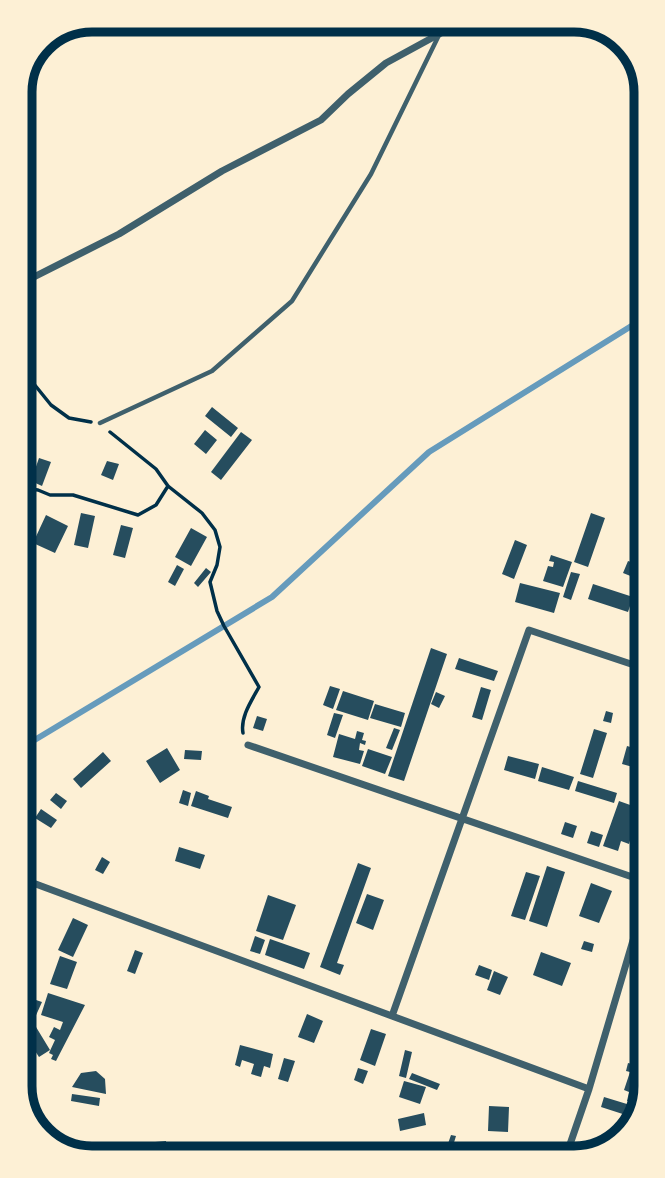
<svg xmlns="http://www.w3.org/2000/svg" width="665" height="1178" font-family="'Times New Roman',serif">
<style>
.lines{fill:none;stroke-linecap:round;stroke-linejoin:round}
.stream{stroke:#669bbc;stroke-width:6}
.building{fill:#264d5e}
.path{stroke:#003049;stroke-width:3.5}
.service{stroke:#3f606c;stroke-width:4.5}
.minor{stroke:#3f606c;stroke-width:7}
.rim{fill:none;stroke:#003049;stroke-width:9}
</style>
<rect width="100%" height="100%" fill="#fdf0d5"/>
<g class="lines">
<path class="stream" d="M23,747l249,-150 157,-145 212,-132"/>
</g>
<path class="building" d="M212,407l26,21 -7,9 -26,-21z
M205,430l12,10 -11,14 -12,-10z
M241,432l11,8 -31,40 -10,-8z
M39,458l12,4 -9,24 -11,-5z
M107,461l12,3 -6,16 -12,-5z
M81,513l14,3 -7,32 -14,-3z
M591,513l14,5 -17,49 -14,-5z
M46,515l22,11 -13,27 -22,-10z
M121,525l12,3 -8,30 -12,-3z
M191,528l16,9 -16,29 -16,-9z
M515,540l12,5 -13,34 -12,-5z
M551,555l21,7 -9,25 -20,-6 5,-15 5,1 1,-5 -5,-1z
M628,561l9,3 -4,13 -10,-4z
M177,565l7,4 -9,17 -7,-4z
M206,568l5,4 -13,15 -4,-4z
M571,572l9,2 -9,26 -8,-3z
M520,583l40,10 -6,20 -39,-11z
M593,584l40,13 -5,15 -40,-13z
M431,648l16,6 -43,127 -16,-5z
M459,658l39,13 -4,10 -39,-12z
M330,686l10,3 -7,20 -10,-4z
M481,687l10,3 -9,30 -10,-3z
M343,691l31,10 -6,19 -32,-10z
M436,692l9,4 -6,12 -8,-4z
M375,704l30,9 -4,14 -31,-9z
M606,711l7,2 -2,10 -8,-2z
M334,713l9,2 -8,23 -8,-3z
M257,716l10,3 -4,12 -10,-3z
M394,728l6,2 -8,20 -6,-2z
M594,729l13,4 -14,45 -13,-4z
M357,731l7,2 -2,7 4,1 -1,4 -5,-2 -1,7 5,1 -4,13 -27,-7 6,-23 16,5z
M627,746l17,5v41l-2,7 -10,-2 8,-28 -18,-5z
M167,748l13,22 -20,13 -14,-22z
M368,749l24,8 -7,17 -23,-8z
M185,750l17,1 -1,9 -17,-1z
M103,752l8,9 -30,27 -8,-9z
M508,756l31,8 -4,15 -31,-9z
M542,767l32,10 -5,13 -31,-9z
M578,781l39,12 -3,10 -39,-12z
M183,790l8,3 -3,13 -9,-3z
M196,791l13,5 -1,3 24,8 -4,11 -37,-12z
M56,793l11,8 -6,8 -11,-9z
M619,801l14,5 -3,9 7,2 -8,27 -8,-3 -3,10 -15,-5z
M41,809l16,11 -6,8 -16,-10z
M565,822l12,4 -4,12 -12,-4z
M591,831l12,4 -4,12 -12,-4z
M179,847l26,8 -5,14 -25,-8z
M102,857l8,5 -7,12 -8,-4z
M358,863l13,5 -34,95 7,2 -4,10 -20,-8z
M547,866l18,6 -18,55 -18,-6z
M526,872l14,4 -15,44 -14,-4z
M591,883l21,8 -13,32 -20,-7z
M367,894l17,6 -11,30 -17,-7z
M268,895l28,10 -13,35 -27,-9z
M73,918l15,7 -15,32 -15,-7z
M255,936l10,4 -5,14 -10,-3z
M270,939l40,14 -6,16 -39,-14z
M584,941l10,3 -2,8 -11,-3z
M135,950l8,3 -8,21 -8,-3z
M541,952l30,11 -9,23 -29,-11z
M60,956l17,6 -10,27 -17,-5z
M479,965l13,5 -3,10 -14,-5z
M494,971l14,6 -8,18 -13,-5z
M48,993l37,12 -29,56 -5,-2 2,-4 -4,-2 6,-13 -6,-3 5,-10 6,3 3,-8 -22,-7z
M33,999l9,3 -9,20 17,28 -11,7 -15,-23v-16z
M307,1014l16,7 -9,22 -16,-6z
M371,1029l15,5 -11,32 -15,-6z
M640,1040l5,2 1,49 -5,14 -14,-4 2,-9 -5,-2 6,-18 -4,-1 2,-8 4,1z
M240,1045l33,9 -3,14 -6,-2 -3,11 -10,-3 3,-10 -12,-4 -2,7 -5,-2z
M405,1050l7,2 -6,26 -7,-2z
M284,1058l11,3 -7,21 -10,-3z
M358,1068l10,3 -5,13 -9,-4z
M96,1071l9,8 1,15 -34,-7 9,-14z
M412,1073l28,11 -3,6 -28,-11z
M404,1081l22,6 -6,17 -21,-7z
M72,1094l28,4 -1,8 -28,-5z
M604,1097l36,11 -7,19 -6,5 5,-15 -31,-10z
M489,1106l20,1 -1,25 -20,-1z
M424,1113l2,12 -26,6 -2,-12z
M451,1135l5,1 -4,13 10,3 -1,3h-17z
M601,1137l14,5 -14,11h-5z
M166,1141l1,15 -33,2 -1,-14z"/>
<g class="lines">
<path class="path" d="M21,368l30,37 18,13 22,4
M110,432l46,37 12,17 34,27 13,17 5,17 -3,18 -7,17 7,29 7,15 35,61c-7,13 -19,30 -16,46
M22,488l16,2 12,5h23l65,20 18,-10 12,-19"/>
<path class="service" d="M100,423l112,-52 80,-70 79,-127 68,-139"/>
<path class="minor" d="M20,284l99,-50 103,-63 99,-51 27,-26 38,-31 66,-36 9,-8
M248,745l396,136
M33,883l556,206
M392,1016l137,-386 114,38
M567,1153l22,-64 56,-189"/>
</g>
<path d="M0 0H665V1178H0ZM92 32H574A60 60 0 0 1 634 92V1086A60 60 0 0 1 574 1146H92A60 60 0 0 1 32 1086V92A60 60 0 0 1 92 32Z" fill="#fdf0d5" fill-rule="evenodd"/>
<path class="rim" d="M92 32H574A60 60 0 0 1 634 92V1086A60 60 0 0 1 574 1146H92A60 60 0 0 1 32 1086V92A60 60 0 0 1 92 32Z"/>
</svg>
